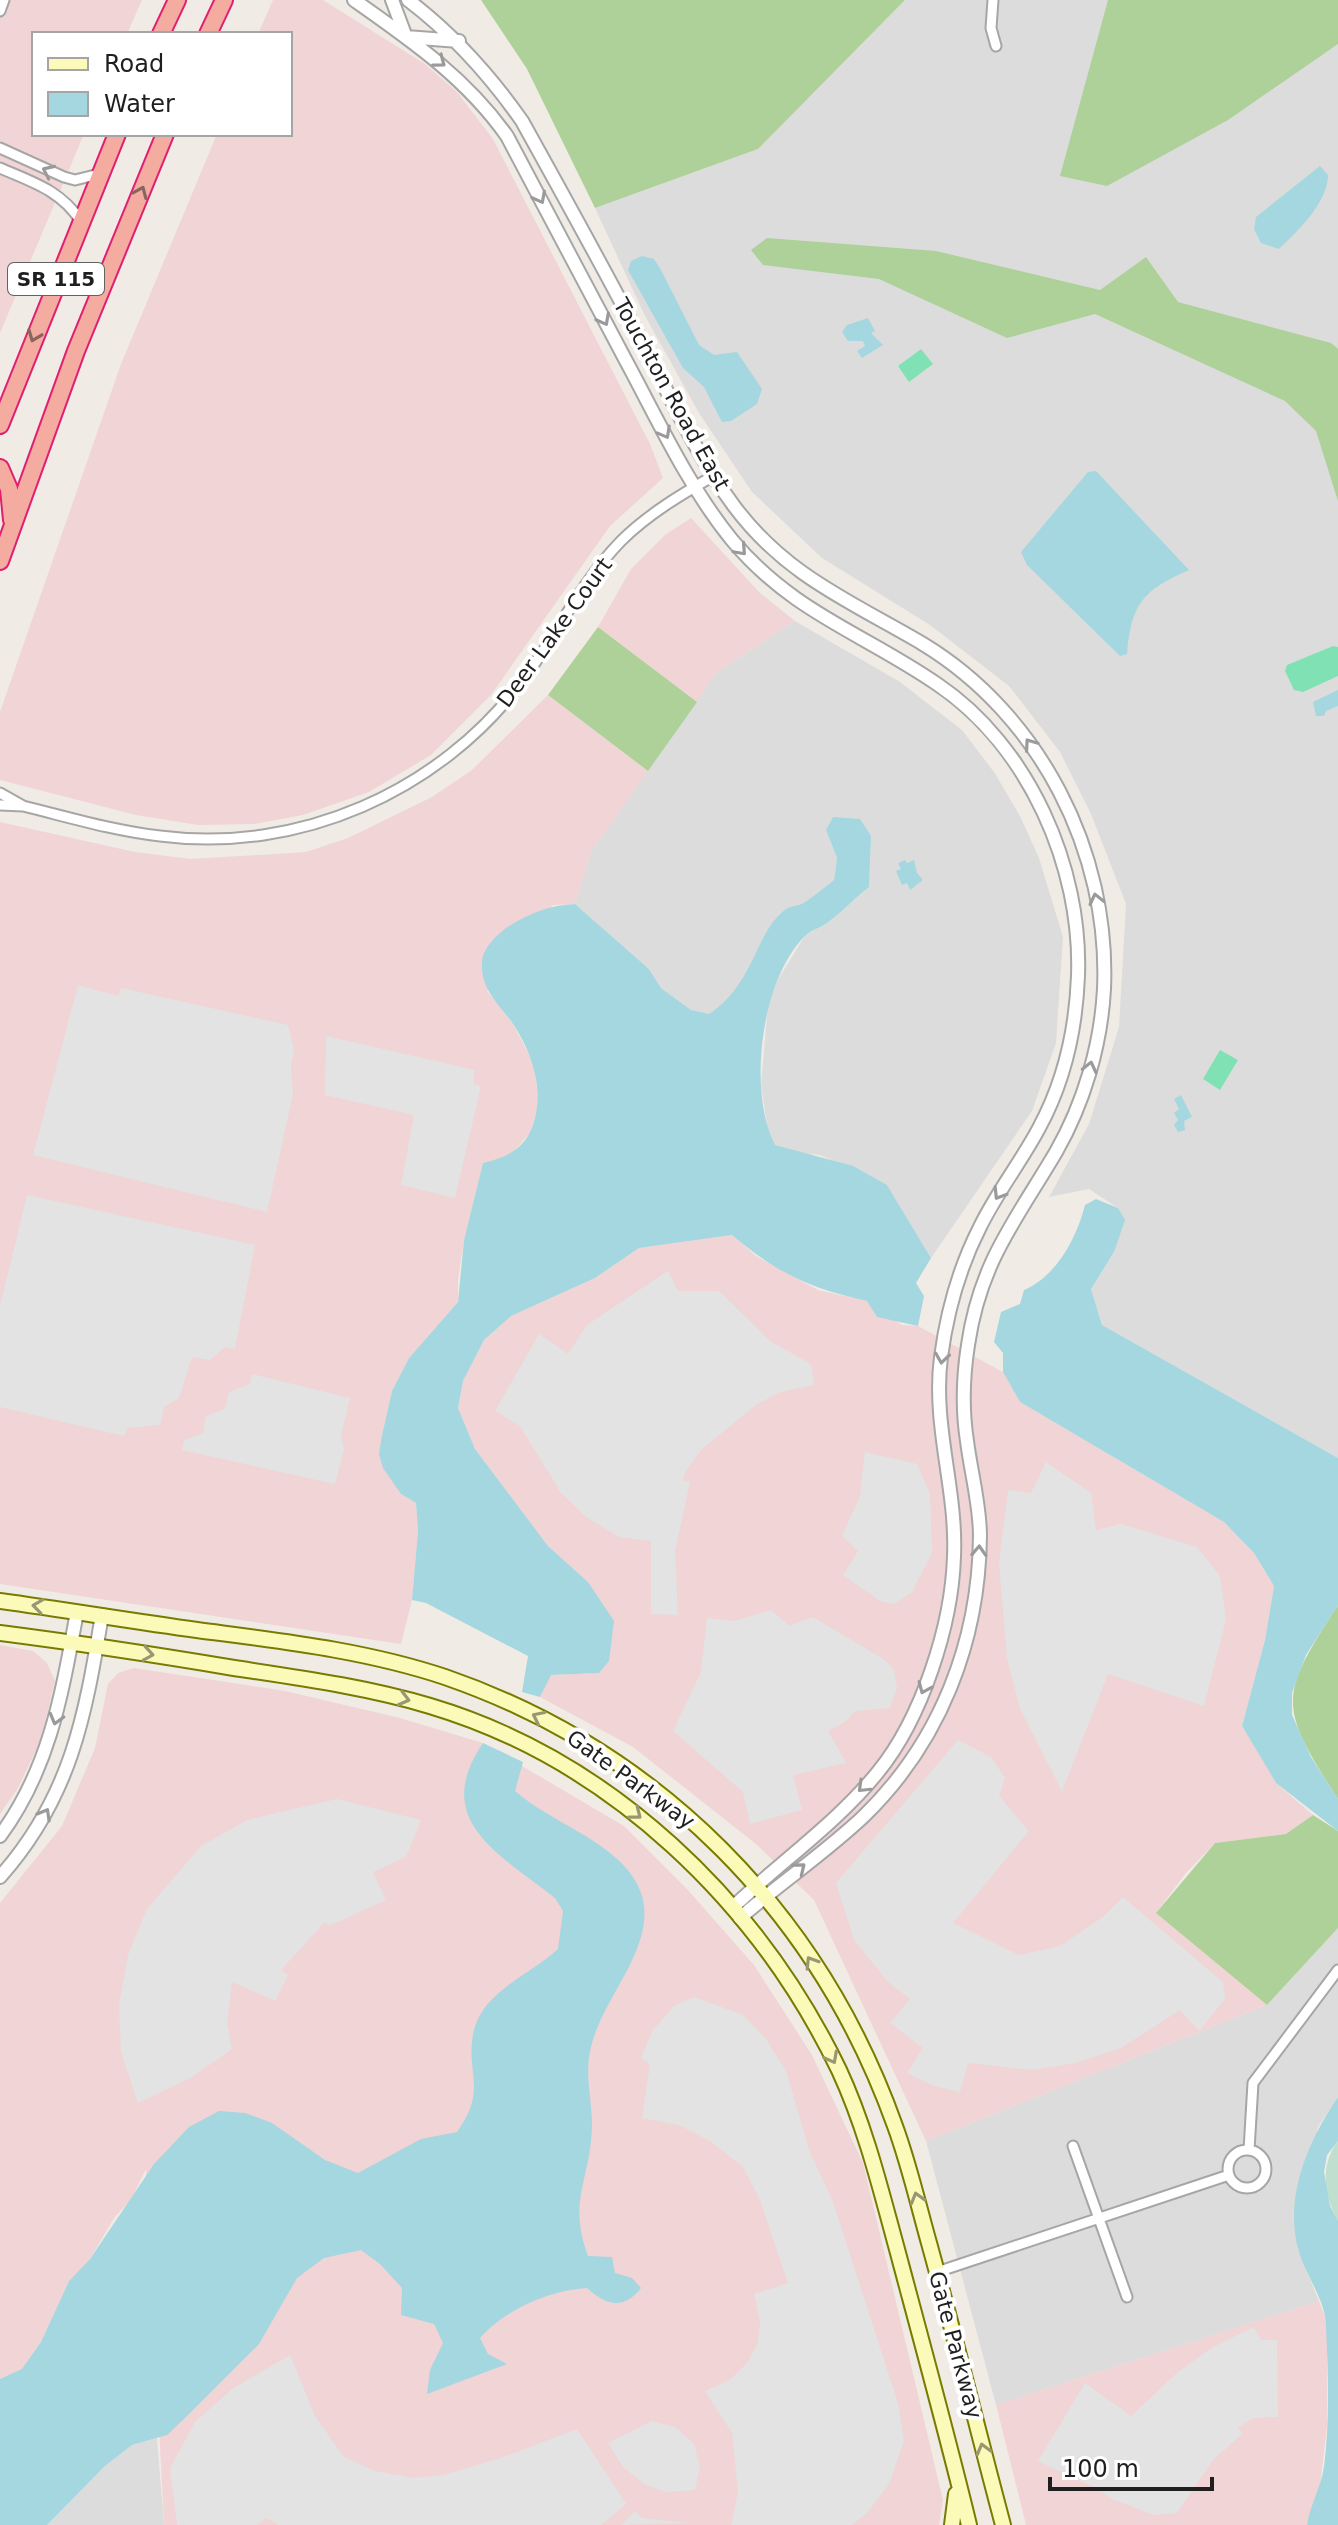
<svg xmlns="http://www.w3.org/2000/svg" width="1338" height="2525" font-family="'DejaVu Sans',sans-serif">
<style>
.residential{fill:#dddcdc}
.commercial{fill:#f1d4d5}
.forest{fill:#add198}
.wetland{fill:#c1dfcf}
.pitch{fill:#80e2b4}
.parking{fill:#e3e3e3}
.water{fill:#a4d7df}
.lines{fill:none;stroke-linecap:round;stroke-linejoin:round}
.minor-casing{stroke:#a6a6a6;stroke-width:13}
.tertiary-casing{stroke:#a6a6a6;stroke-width:16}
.secondary-casing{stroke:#787b01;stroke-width:18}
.trunk-casing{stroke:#e11f71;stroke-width:20}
.minor{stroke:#fff;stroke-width:9}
.tertiary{stroke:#fff;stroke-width:12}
.secondary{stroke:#fcfab8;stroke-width:14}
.trunk{stroke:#f4aba0;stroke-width:16}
.oneway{stroke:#9a9a9a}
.oneway2{stroke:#8a6560}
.oneway3{stroke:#999773}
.labels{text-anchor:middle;stroke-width:8;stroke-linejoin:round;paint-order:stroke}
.shield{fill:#fff;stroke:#626262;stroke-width:2}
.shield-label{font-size:20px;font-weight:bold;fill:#1f1f1f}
.street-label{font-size:22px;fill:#1f1f1f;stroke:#fff}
</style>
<rect width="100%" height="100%" fill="#f0ece5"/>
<path class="residential" d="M905,0h332l88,53 13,-9v1414l-236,-133 -11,-36 23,-37 10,-32 -6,-12 -29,-19 -40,8 40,-73 30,-97 7,-123 -35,-90 -31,-62 -51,-66 -79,-61 -108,-67 -70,-66 -53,-79 -54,-97 -50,-108 163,-59z
M795,621l105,61 62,48 32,42 26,44 19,42 24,79 -7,106 -24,68 -101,147 -44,-73 -67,-30 -29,-3 -17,-7 -6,-13 -7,-47 7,-80 9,-24 29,-47 19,-9 44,-38 2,-50 -45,-7 11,28 -3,22 -68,57 -18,38 -20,27 -19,13 -18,-5 -30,-22 -12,-19 -74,-65 16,-52 125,-179z
M1338,1928v169l-20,30 -20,123 21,51 -323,104 -70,-264 341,-136z
M157,2438l7,87h-117l58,-59 27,-21z"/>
<path class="commercial" d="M0,0h142l-15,34h-93v100h50l-84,199z
M273,0h50l102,64 32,28 36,47 157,305 13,34 -53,48 -119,169 -60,60 -62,37 -66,23 -49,9 -56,1 -62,-10 -136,-35v-68l121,-348 96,-230h73v-100h-32z
M691,518l69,75 35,28 -79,52 -19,29 -99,-75 33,-58 34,-34z
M548,695l100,76 -57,81 -16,52 -22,1 -66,86 26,33 21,40 5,42 -9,27 -22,25 -25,5 -19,77 -6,40v22l-49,56 -17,33 -10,44 13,48 6,11 15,9 2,28 -6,69 -11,44 -401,-60v-762l135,30 56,7 115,-7 42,-14 84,-41 40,-27z
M732,1235l24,21 62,34 49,11 35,24 16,1 85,46 17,30 204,120 30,31 20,33 -9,54 -23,86 34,57 37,32 -27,19 -71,9 -29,30 -30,40 111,92 -341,136 -112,-241 -58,-56 -123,-97 -93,-50 10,-22 49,-2 -11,-91 -40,-36 -73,-97 -17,-41 5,-27 21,-41 27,-24 84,-38 44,-30z
M0,1645l33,6 14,12 8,18 -15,61 -22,46 -18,26z
M134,1668l151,23 115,27 83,25 141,83 63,63 67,76 58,90 51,108 80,337 -4,25h-775l-18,-356 -15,31 -17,18 -24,41 -21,22 -28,61 -19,28 -22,9v-476l62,-77 33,-78 13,-64 10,-11z
M1319,2301l8,21v104l-8,69 -12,30h-281l-30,-120z"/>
<path class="forest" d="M481,0h424l-147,149 -163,59 -68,-139z
M1108,0h230v44l-110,76 -121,66 -47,-10z
M767,238l169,13 164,39 46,-33 32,45 153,41 7,6v152l-22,-70 -31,-30 -190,-87 -88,24 -128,-59 -116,-14 -12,-15z
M598,627l99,75 -49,69 -100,-76z
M1338,1605v194c-60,-94 -60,-101 0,-194z
M1313,1815l25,16v97l-71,77 -111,-92 59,-70 71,-9z"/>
<path class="wetland" d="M1338,2141v80c-15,-27 -18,-56 0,-80z"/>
<path class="pitch" d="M921,349l12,15 -24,18 -11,-16z
M1333,646l5,1v29l-35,16 -9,-2 -9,-19 2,-6z
M1220,1050l18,10 -18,30 -17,-11z"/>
<path class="parking" d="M78,985l40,11 3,-8 167,37 6,24 -3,17 2,28 -26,118 -234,-57z
M326,1036l149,34 -2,14 8,2 -26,112 -54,-13 13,-70 -89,-20z
M27,1195l228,50 -20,104 -10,-2 -15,13 -18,-3 -13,41 -15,9 -4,18 -33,3 -3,8 -124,-29v-101z
M668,1271l10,20h41l51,50 41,23 3,21 -33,7 -24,12 -56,46 -16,22 -2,8 7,2 -15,69 3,64 -27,-1v-73l-32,-4 -33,-20 -25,-24 -41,-67 -25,-15 44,-77 29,20 19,-29z
M252,1374l98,24 -9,38 3,13 -9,35 -153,-34 2,-10 19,-7 3,-17 19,-7 4,-17 21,-8z
M865,1452l52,12 13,29 2,60 -20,39 -18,12 -14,-3 -37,-26 15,-24 -16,-15 18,-40z
M1046,1462l45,31 5,37 25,-6 76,23 23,29 6,44 -22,86 -96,-32 -46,117 -42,-82 -13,-51 -8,-95 9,-73 23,3z
M771,1610l18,16 24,-9 72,43 9,10 3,18 -7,20 -35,3 -10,11 -17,9 18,32 -53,12 9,35 -52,14 -7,-32 -70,-61 28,-59 6,-54 27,3z
M958,1740l33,17 14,21 -6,18 30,35 -76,92 66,32 41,-9 44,-30 19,-19 100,85 2,17 -26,32 -19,-21 -59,38 -45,15 -44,7 -64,-7 -8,29 -26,-6 -27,-13 16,-25 -33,-25 20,-24 -22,-17 -34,-42 -18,-57z
M337,1799l84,21 -15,37 -33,15 13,28 -57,26 -4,-4 -44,48 7,5 -13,26 -43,-19 -5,41 5,26 -40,28 -54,26 -17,-51 -2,-47 9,-50 19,-46 54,-63 46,-26z
M694,1997l49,18 23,24 20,32 24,82 22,46 66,204 6,38 -15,43 -22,29 -15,12h-121l7,-33 -6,-59 -27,-42 26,-12 16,-16 11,-20 2,-21 -6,-28 34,-11 -28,-83 -17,-33 -33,-26 -31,-16 -37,-7 8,-54 -9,-6 12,-28 21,-24z
M1254,2327l7,13h16l1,77 -24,1 -16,9 4,7 -29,26 -36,53 -23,2 -42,-16 -12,-9 -62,-29 47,-78 46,33 47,-44 35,-25z
M290,2355l25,61 28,40 31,15 40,7 30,-3 63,-19 70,-27 49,75 -25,21h-323l-12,-7 -9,7h-80l-7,-57 25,-46 37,-33z
M651,2421l24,6 19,17 6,22 -5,24 -29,2 -22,-8 -21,-17 -15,-24z
M635,2511l7,7 46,5 -67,2z"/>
<path class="water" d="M1320,166l8,9c0,27 -30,56 -49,74l-18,-6 -7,-14 2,-12z
M642,256l12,3 7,11 38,75 15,10 23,-3 25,37 -5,15 -26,17 -9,1 -18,-35 -21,-19 -55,-98 3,-9z
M868,318l7,13 -4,2 12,12 -21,13 -5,-7 8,-5 -2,-5h-15l-6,-9 5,-7z
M1096,471l93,99c-46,20 -58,34 -62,84l-7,2 -93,-91 -6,-13 67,-80z
M1338,690v16l-12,5 -2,5h-8l-3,-14z
M833,817l27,2 11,17 -2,51c-14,11 -27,25 -42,36 -6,5 -16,7 -21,12 -45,43 -59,156 -31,210l78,21 34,19 44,73 -15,25 8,13 -6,30 -41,-9 -10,-16c-58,-13 -90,-28 -135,-66l-93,13 -44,30 -84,38 -27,24 -21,41 -5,27 17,41 73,97 40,36 26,39 -5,40 -10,12 -48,2 -11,22 -18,-5 6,-36 -102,-53 -14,-3 6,-69 -2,-28 -15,-9 -18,-26 -4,-14 3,-19 10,-44 17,-33 49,-56 6,-62 19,-77c22,-5 42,-14 50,-38 12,-35 -1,-74 -22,-104 -14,-18 -31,-34 -29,-59 1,-14 14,-26 24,-34 21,-14 44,-23 69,-24l74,65 12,19 30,22 18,4c46,-30 45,-81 77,-105 5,-3 12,-3 18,-6 10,-7 20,-15 30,-23l3,-22 -11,-28z
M905,860l2,3 7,-3 3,13 6,7 -13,10 -3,-7 -5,2 -6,-14 5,-2 -3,-6z
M1181,1095l11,22 -8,4 1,9 -7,2 -4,-7 4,-5 -4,-7 5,-4 -5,-10z
M1096,1199l22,9 7,12 -11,32 -23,37 11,36 236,133v147l-32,50 -14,38v22l19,42 27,42v32l-62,-48 -34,-57 23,-86 9,-54 -20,-33 -30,-31 -204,-120 -17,-30v-19l-9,-11 7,-30 19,-8 4,-14c33,-14 53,-53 61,-85z
M483,1743l40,19 -8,29c34,30 94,49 118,86 39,59 -33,117 -43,175 -5,23 2,49 2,73 -1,55 -25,75 -4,131l24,1 3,16 17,5 9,10c-18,23 -35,17 -54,0 -37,2 -83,22 -107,50l8,16 19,10 -80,30 3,-24 13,-27 -9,-19 -33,-9 1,-27 -22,-24 -19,-14 -37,8 -27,20 -38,66 -76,76 -16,15 -35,10 -27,21 -58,59h-47v-146l22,-10 19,-27 28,-61 21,-22 64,-95 35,-37 30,-16 26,2 27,10 53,37 33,13 63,-34 36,-7c32,-45 7,-59 17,-102 10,-40 58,-56 84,-81l5,-38 -8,-13c-55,-44 -125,-77 -72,-155z
M1338,2097v44l-11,14 -3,17 6,34 8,15v304h-31c3,-20 14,-38 17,-58 6,-46 4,-95 2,-141 0,-25 -20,-50 -27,-74 -16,-54 9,-111 39,-155z"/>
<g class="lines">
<defs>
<path id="minor" d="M993,0l-2,28 5,18
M0,11l4,-11
M0,148l64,29 11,3 24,-6
M0,168c32,14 60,22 80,52
M0,793l23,13
M0,805l23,1c45,11 91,25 137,30 138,18 280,-44 363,-156 33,-44 58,-98 98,-139 27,-27 61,-47 94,-66
M1073,2146l54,151
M1249,2150l4,-67 85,-113
M1228 2169a19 19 0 1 1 38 0a19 19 0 1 1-38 0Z
M937,2272l292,-97"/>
<path id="tertiary" d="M354,0c57,40 112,78 153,136 39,74 79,148 118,223 33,61 63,127 107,181 61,73 131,93 205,144 92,62 145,183 141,292 -2,52 -14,106 -39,152 -18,34 -42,64 -59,99 -21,41 -33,85 -39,130 -9,68 16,132 13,199 -2,69 -32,162 -76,216 -41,51 -99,91 -146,136
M392,0l14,37 53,4
M408,0c46,35 81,74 114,121 40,72 80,144 118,217 29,56 56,117 94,168 52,70 118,96 189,138 117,71 187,208 181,345 -3,56 -20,114 -48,163 -40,68 -76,110 -88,193 -5,32 -6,64 -1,96 4,32 13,63 13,95 -1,106 -40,206 -116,280 -39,37 -84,67 -124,102
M0,1836c50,-68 62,-143 77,-224
M0,1877c71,-80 85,-160 102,-262"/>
<path id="secondary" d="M0,1601c66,9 131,20 197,29 83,11 167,20 248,47 214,74 374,236 450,449 14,38 23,78 34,117 26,94 49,188 74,282
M0,1633c78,10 156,22 234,35 66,10 132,19 196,38 181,54 328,196 409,364 27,58 42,121 59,183 24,90 49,181 71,272
M952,2525l4,-31"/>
<path id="trunk" d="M161,34l16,-34
M208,34l16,-34
M0,425l117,-291
M0,468l9,21 3,31
M0,561l76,-210 89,-217"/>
</defs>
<use href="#minor" class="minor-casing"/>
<use href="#tertiary" class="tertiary-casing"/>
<use href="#secondary" class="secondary-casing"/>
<use href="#trunk" class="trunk-casing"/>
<use href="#minor" class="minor"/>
<use href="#tertiary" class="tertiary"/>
<use href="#secondary" class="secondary"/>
<use href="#trunk" class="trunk"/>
</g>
<defs><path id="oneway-chevron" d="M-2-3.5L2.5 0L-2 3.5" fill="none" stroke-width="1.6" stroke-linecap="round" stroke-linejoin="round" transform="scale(2)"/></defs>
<g class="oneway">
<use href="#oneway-chevron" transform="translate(440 62) rotate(37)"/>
<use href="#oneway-chevron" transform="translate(48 171) rotate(-155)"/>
<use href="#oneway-chevron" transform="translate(540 198) rotate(62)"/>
<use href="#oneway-chevron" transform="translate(604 320) rotate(62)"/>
<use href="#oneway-chevron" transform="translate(665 433) rotate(61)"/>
<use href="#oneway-chevron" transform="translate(741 550) rotate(48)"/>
<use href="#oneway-chevron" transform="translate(1030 744) rotate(-125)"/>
<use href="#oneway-chevron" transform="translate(1096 899) rotate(-103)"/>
<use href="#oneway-chevron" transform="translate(1090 1067) rotate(-77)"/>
<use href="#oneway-chevron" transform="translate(999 1194) rotate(122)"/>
<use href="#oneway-chevron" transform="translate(942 1358) rotate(98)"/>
<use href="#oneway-chevron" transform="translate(979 1551) rotate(-87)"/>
<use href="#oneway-chevron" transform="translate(924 1688) rotate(113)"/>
<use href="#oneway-chevron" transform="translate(56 1719) rotate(105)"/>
<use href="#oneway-chevron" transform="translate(863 1787) rotate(136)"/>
<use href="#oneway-chevron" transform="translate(45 1814) rotate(-60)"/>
<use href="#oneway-chevron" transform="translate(800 1868) rotate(-39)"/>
</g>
<g class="oneway2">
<use href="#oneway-chevron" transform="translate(141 192) rotate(-67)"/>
<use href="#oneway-chevron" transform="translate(34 336) rotate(111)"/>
</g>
<g class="oneway3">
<use href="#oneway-chevron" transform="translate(38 1606) rotate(-172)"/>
<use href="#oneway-chevron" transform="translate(148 1654) rotate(9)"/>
<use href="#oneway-chevron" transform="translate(404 1699) rotate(15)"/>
<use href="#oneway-chevron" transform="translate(538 1717) rotate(-154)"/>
<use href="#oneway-chevron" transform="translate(636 1814) rotate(38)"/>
<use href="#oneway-chevron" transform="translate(811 1962) rotate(-122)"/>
<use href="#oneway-chevron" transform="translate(832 2058) rotate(62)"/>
<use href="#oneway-chevron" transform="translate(917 2198) rotate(-106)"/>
<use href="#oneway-chevron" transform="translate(983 2449) rotate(-105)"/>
</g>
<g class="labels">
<rect class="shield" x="8" y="263" width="96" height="32" rx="6"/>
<g class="shield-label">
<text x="56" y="286">SR 115</text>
</g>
<g class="street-label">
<text transform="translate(672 394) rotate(61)" y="8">Touchton Road East</text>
<text transform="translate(554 632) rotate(-54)" y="8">Deer Lake Court</text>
<text transform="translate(631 1779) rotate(36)" y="8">Gate Parkway</text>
<text transform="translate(956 2345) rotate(75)" y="8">Gate Parkway</text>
</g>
</g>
<rect x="32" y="32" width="260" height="104" fill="#ffffff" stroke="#a5a5a5" stroke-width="2"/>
<rect x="48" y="58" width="40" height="12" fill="#fcfab8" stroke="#a5a5a5" stroke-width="2"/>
<text x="104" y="72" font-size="24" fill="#1f1f1f">Road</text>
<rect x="48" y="92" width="40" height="24" fill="#a4d7df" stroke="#a5a5a5" stroke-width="2"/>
<text x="104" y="112" font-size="24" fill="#1f1f1f">Water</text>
<path d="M1050 2477v12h162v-12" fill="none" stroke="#1f1f1f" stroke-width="4"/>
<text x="1062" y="2477" font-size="24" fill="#1f1f1f" stroke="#ffffff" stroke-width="6" paint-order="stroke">100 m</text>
</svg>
